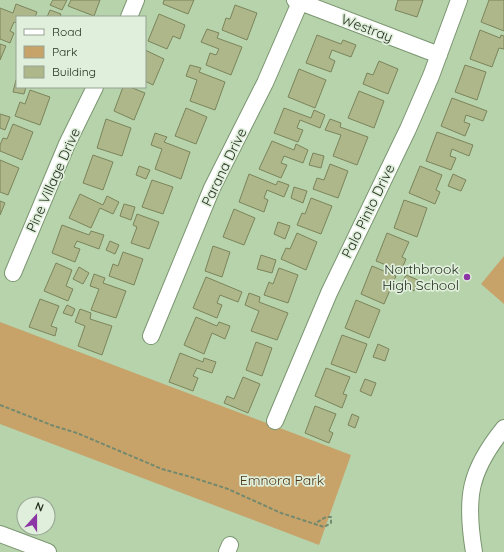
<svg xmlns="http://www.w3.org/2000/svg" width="504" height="552" font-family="Quicksand,sans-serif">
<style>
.park{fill:#c7a36a}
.building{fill:#adb78a;stroke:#7c845a}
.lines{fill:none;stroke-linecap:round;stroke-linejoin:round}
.minor-casing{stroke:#7b9671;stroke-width:18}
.path{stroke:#74896d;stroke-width:2;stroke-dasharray:4 2;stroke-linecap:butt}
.minor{stroke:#fff;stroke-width:16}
.poi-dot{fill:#8b36a4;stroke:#e0efdb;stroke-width:1.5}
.labels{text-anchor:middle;stroke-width:3.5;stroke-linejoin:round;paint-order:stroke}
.street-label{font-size:14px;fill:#253021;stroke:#e0efdb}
.poi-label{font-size:14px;fill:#253021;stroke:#e0efdb;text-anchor:end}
.park-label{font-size:14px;fill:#4c3817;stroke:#e0efdb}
</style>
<rect width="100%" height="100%" fill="#b6d3ac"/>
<path class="park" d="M504,256v48l-23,-20z
M0,322l351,133 -32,90 -319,-121z"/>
<path class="building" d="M53,0h14l-5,10 -12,-5z
M71,0h29l-6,16 -26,-10z
M164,0h30l-6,14 -25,-10z
M398,0h25l-6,17 -22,-7z
M489,0h15v31l-23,-9z
M16,4l21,8 -2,5h-18v6l-3,-1 -4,9 4,2 -4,10 -10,-4v-31l13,5z
M235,5l22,8 -10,27 -25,-10 4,-12 4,1z
M50,10l11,4 -1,3h-13z
M159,14l26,11 -5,14 -7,-3 -6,13 -19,-8z
M207,29l12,4 -2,5 25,9 -11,28 -25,-10 4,-12 6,2 3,-6 -18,-7z
M480,30l20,8 1,-3 3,1v13l-5,-1 -7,19 -22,-8z
M317,35l24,9 2,-4 13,5 -5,12 -19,-7 -3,8 6,3 -4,11 -25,-9z
M0,44l6,2 -6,14z
M145,50l19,9 -11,26 -8,-4z
M379,61l19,8 -10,25 -25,-10 4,-11 6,2z
M190,65l11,3 -2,4 26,10 -10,28 -25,-9 7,-21 -11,-4z
M465,65l21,7 -9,28 -22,-8z
M299,69l27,11 -11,28 -27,-11z
M16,80h1v7h9l-2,7 -11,-2z
M123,87h7l15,6 -11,27 -20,-9z
M30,90l20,7 -10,28 -25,-9 5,-14 5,2z
M359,91l25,10 -10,27 -26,-10z
M452,98l35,13 -4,10 -17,-6 -2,7 6,2 -5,12 -24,-10z
M186,108l21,9 -11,27 -21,-8z
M284,108l27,10 3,-8 11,5 -5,13 -20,-8 -3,8 6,2 -5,12 -24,-9z
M0,114l10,3 -5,13 -5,-2z
M106,119l25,9 -9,28 -25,-8z
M330,119l11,4 -1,4 28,10 -11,28 -24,-9 8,-21 -16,-5z
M13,124l20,8 -11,28 -22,-9v-6l3,-7 4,1z
M437,132l36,13 -4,11 -17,-7 -2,7 6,2 -5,12 -25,-9z
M155,133l12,4 -3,5 26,10 -9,27 -26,-10 7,-20 -11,-4z
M272,141l22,9 2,-6 12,6 -5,13 -19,-7 -3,7 6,2 -6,13 -22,-9z
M313,153l11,3 -3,12 -12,-3z
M93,155l20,7 -10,28 -20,-7z
M0,160l19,8 -11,27 -8,-3z
M330,164l18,7 -10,27 -25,-9 4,-11 7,2z
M139,166l11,4 -4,9 -10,-4z
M420,166l22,9 -6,15 4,2 -5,12 -26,-11z
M249,174l27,11 2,-4 11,4 -5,12 -17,-7 -3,8 4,2 -4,12 -25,-10z
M453,174l13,6 -5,11 -13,-5z
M152,180l21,7 -10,27 -21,-7z
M294,187l13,4 -4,12 -12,-5z
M80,194l23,11 4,-9 12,6 -6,12 -13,-6 -9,20 -22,-10z
M311,198l21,8 -11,28 -24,-9 5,-12 3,1z
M404,200l23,8 -10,29 -23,-9z
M0,201l5,2 -5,12z
M124,204l11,3 -4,13 -11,-4z
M234,209l21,9 -11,27 -21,-8z
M137,214l22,8 -10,27 -18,-6 6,-16 -4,-2z
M278,222l12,4 -5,13 -11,-5z
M62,225l27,10 2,-4 13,4 -5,14 -22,-8 -3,6 6,2 -5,13 -23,-9z
M297,233l20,9 -11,28 -25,-11 5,-11 4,1z
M387,233l22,9 -7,15 4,2 -5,12 -25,-10z
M110,241l9,4 -4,9 -9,-4z
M213,246l17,6 -8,25 -17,-6z
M123,252l20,7 -9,26 -25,-9 4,-12 5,2z
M261,255l15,5 -4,13 -15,-4z
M56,263l16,7 -6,16 7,3 -5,12 -24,-10z
M372,266l24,10 -12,28 -23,-10z
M79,267l10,6 -6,11 -10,-5z
M279,268l19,7 -10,28 -24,-8 5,-13 4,2z
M94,274l11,4 -2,5 23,8 -10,27 -25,-8 8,-21 -9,-3z
M406,275l12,5 -4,11 -13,-6z
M206,277l36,15 -4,10 -18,-7 -3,8 5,2 -5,13 -24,-10z
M249,293l11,4 -1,5 29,11 -11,27 -26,-9 8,-20 -14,-6z
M40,299l19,7 -8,20 6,2 -2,8 -26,-9z
M356,300l24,10 -11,28 -24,-10z
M67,305l8,4 -3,7 -9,-3z
M80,309l11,4 -1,6 22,7 -10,29 -24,-9 7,-20 -10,-4z
M196,317l21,9 2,-4 11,4 -5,13 -13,-6 -8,21 -20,-9z
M342,335l25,9 -11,29 -25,-9z
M256,342l16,6 -10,28 -16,-6z
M378,344l11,5 -4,12 -12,-4z
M180,353l23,9 1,-4 12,4 -4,11 -15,-5 -4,8 5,2 -5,13 -24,-9z
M326,368l24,9 -7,17 4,1 -5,13 -27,-12z
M243,377l17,7 -12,29 -24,-10 3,-7 7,3z
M365,379l11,4 -5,13 -11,-5z
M315,406l21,8 -7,17 4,2 -4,10 -24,-10z
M352,414l7,3 -4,11 -7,-3z"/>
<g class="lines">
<defs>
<path id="minor" d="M295,0l144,55
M129,17l7,-17
M13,273l54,-129 28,-57
M151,336l61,-148 53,-105 36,-83
M275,421l54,-128 79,-164 23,-53 28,-76
M0,534l48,18
M227,552l3,-7
M474,552c-9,-54 -5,-81 30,-124"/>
</defs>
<use href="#minor" class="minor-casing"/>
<path class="path" d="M0,405l54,21 23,7 85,36 29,8 37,12 53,24 43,14 7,-4v-6h-5l-12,7"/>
<use href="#minor" class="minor"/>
</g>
<circle class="poi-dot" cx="467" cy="277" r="4"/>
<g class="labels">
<g class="street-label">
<text transform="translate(367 28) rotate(21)" y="5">Westray</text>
<text transform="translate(224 167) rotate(-64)" y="5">Parana Drive</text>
<text transform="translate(53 180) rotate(-66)" y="5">Pine Village Drive</text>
<text transform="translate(368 211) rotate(-64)" y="5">Palo Pinto Drive</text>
</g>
<g class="poi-label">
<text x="459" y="274">Northbrook<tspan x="459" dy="16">High School</tspan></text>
</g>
<g class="park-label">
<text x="282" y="485">Emnora Park</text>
</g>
</g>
<rect x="16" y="16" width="130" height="72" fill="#e0efdb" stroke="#95a391"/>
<rect x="24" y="29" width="20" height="6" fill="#ffffff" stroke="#95a391"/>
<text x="52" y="36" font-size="12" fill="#253021">Road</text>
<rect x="24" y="46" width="20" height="12" fill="#c7a36a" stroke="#95a391"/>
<text x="52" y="56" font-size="12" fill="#253021">Park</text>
<rect x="24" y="66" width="20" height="12" fill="#adb78a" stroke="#95a391"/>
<text x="52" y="76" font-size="12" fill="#253021">Building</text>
<g transform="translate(36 516) rotate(21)"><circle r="19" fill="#e0efdb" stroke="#95a391"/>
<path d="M0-3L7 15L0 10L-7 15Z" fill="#8b36a4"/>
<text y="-6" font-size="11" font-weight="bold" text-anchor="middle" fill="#253021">N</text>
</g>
</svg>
